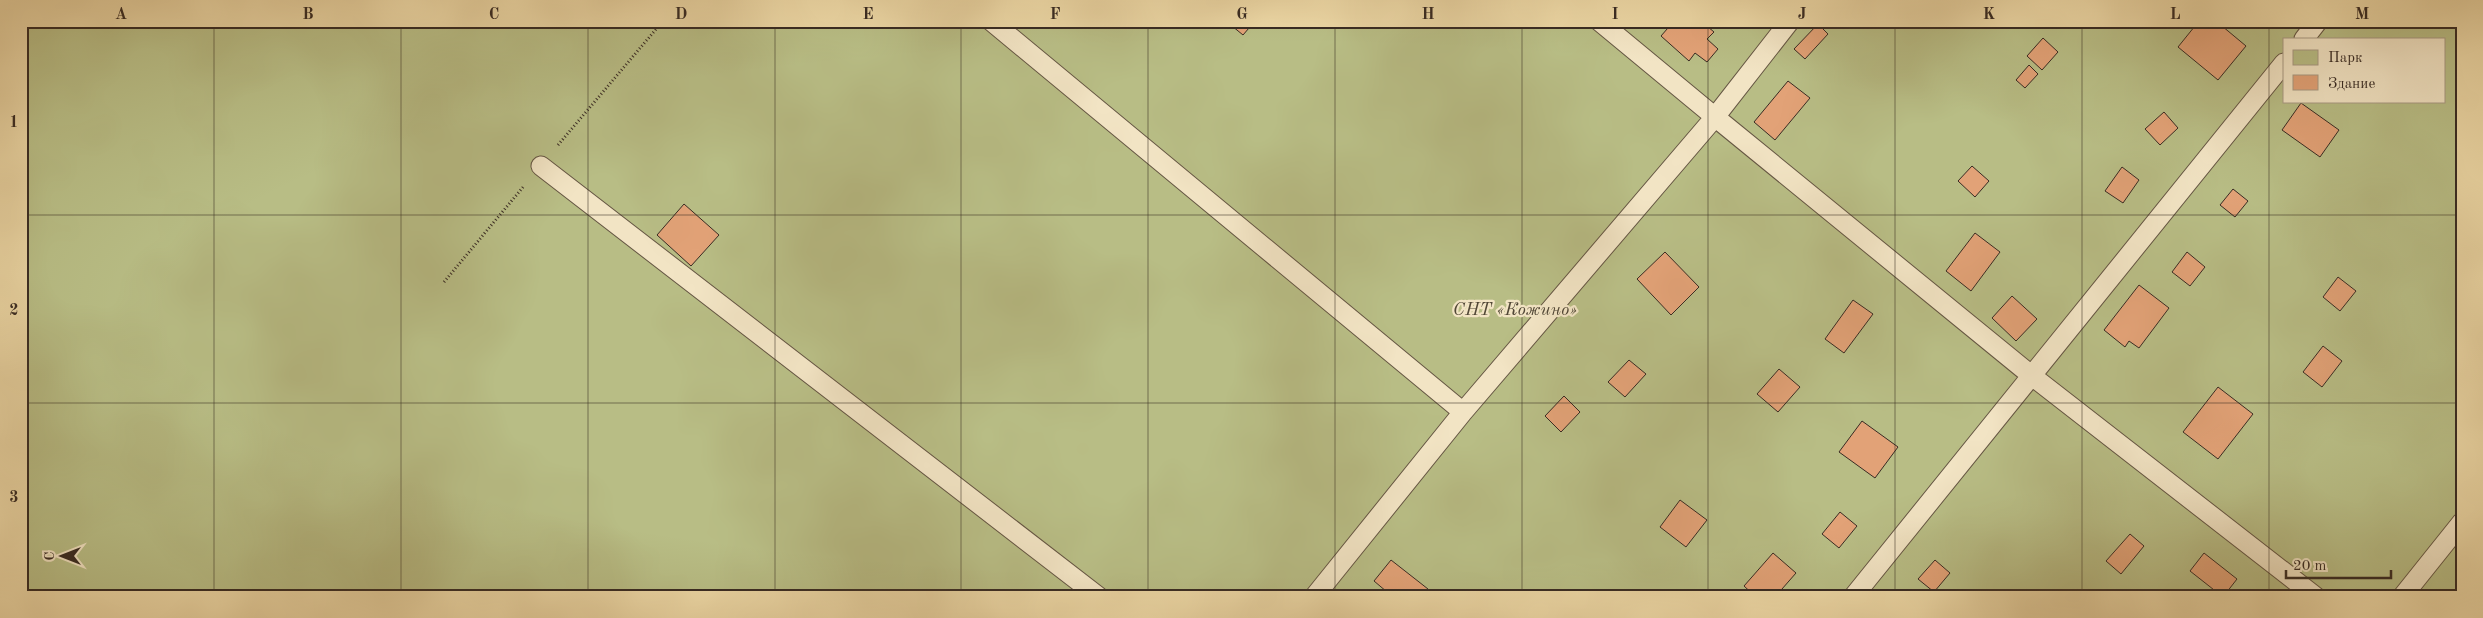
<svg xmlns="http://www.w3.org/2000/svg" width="2483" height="618" font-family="'Old Standard TT',serif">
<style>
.green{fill:#b8bd85;stroke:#787454;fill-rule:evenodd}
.building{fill:#e2a277;stroke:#382b23}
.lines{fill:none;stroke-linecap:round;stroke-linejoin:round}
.lane-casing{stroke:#655643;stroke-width:21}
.path{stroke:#382b23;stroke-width:3;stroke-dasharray:1 2.5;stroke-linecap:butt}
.lane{stroke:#f2e4c4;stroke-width:19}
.grid{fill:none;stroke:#382b23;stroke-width:1;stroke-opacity:0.55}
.labels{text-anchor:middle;stroke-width:4.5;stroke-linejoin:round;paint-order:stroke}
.park-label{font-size:18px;font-style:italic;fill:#524837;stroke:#f2e4c4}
.neatline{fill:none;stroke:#382b23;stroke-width:2}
.grid-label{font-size:16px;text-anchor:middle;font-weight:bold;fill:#382b23}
</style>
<rect width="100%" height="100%" fill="#ebd6a4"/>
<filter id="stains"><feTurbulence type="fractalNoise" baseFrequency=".004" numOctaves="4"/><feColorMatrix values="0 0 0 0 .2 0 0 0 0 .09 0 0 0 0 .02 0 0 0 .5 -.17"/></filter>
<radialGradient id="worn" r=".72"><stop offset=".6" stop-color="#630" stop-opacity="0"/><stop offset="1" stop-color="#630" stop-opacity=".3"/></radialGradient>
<path class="green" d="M21,21h2441v576h-2441zM2284,39h160v62h-160z"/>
<path class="building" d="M1226,21h29l-12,14z
M1674,21h27l13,11 -7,7 11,10 -11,13 -12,-9 -6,8 -28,-25z
M2199,21h17l30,25 -28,34 -40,-33z
M1818,24l10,10 -23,25 -11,-10z
M2043,38l15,14 -16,18 -15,-14z
M2029,65l9,9 -13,14 -9,-8z
M1788,81l22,17 -35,42 -21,-18z
M2301,103l38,27 -19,27 -38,-27z
M2164,112l14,16 -18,17 -15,-16z
M1972,166l17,15 -14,16 -17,-16z
M2122,167l17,13 -16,23 -18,-12z
M2233,189l15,12 -13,16 -15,-12z
M684,204l35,31 -28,31 -34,-31z
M1975,233l25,19 -29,39 -25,-20z
M1665,252l34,35 -28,28 -34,-36z
M2187,252l18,15 -15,19 -18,-14z
M2338,277l18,14 -16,20 -17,-14z
M2139,285l30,23 -30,40 -10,-7 -4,6 -21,-17z
M2012,296l25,23 -21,22 -24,-23z
M1853,300l20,14 -29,39 -19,-14z
M2323,346l19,15 -20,26 -19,-15z
M1629,360l17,14 -21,23 -17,-15z
M1779,369l21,18 -22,25 -21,-18z
M2218,387l35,27 -35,45 -35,-27z
M1564,396l16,16 -19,20 -16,-16z
M1862,421l36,26 -23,31 -36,-26z
M1680,500l27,20 -21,27 -26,-20z
M1840,512l17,14 -18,22 -17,-14z
M2130,534l14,12 -23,28 -15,-13z
M1773,553l23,20 -21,24h-19l-12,-11z
M2204,553l33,26 -14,18 -33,-26z
M1391,560l37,29 -6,8h-29l-19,-16z
M1935,560l15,13 -16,19 -16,-13z"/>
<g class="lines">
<defs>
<path id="lane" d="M991,21l472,391
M1599,21l116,96 75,-96
M2304,39l14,-18
M541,166l558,431
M1314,597l149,-185 252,-295 317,259 284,221
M1853,597l431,-534
M2402,597l60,-75"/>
</defs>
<use href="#lane" class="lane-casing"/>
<path class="path" d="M558,145l105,-124
M444,282l80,-96"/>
<use href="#lane" class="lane"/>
</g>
<path class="grid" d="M214,21v576M401,21v576M588,21v576M775,21v576M961,21v576M1148,21v576M1335,21v576M1522,21v576M1708,21v576M1895,21v576M2082,21v576M2269,21v576M21,215h2441M21,403h2441"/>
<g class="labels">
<g class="park-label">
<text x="1515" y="315">СНТ «Кожино»</text>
</g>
</g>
<rect width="2483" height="618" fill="none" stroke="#ebd6a4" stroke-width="55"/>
<rect x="2283" y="38" width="162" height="65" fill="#f2e4c4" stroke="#a89a84"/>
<rect x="2293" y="50" width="25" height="15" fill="#b8bd85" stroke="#a89a84"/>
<text x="2328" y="62" font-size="15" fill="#382b23">Парк</text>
<rect x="2293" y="75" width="25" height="15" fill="#e2a277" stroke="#a89a84"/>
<text x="2328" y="88" font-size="15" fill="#382b23">Здание</text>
<g transform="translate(62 556) rotate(270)" stroke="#f2e4c4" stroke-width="4" paint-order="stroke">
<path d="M0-4L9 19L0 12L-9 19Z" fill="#382b23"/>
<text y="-8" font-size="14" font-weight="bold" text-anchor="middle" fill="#382b23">С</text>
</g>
<path d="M2286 570v8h105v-8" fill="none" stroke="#382b23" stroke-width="2.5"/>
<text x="2293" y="570" font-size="15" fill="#382b23" stroke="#f2e4c4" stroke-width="4" paint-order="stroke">20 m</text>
<rect x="28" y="28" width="2428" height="562" class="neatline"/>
<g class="grid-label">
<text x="121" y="19">A</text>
<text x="308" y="19">B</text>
<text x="494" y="19">C</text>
<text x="681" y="19">D</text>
<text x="868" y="19">E</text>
<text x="1055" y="19">F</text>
<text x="1242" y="19">G</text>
<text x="1428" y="19">H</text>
<text x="1615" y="19">I</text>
<text x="1802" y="19">J</text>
<text x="1989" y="19">K</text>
<text x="2175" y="19">L</text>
<text x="2362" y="19">M</text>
<text x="14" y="127">1</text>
<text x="14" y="315">2</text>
<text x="14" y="502">3</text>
</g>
<rect width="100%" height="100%" filter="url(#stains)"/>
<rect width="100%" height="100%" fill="url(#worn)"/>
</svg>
